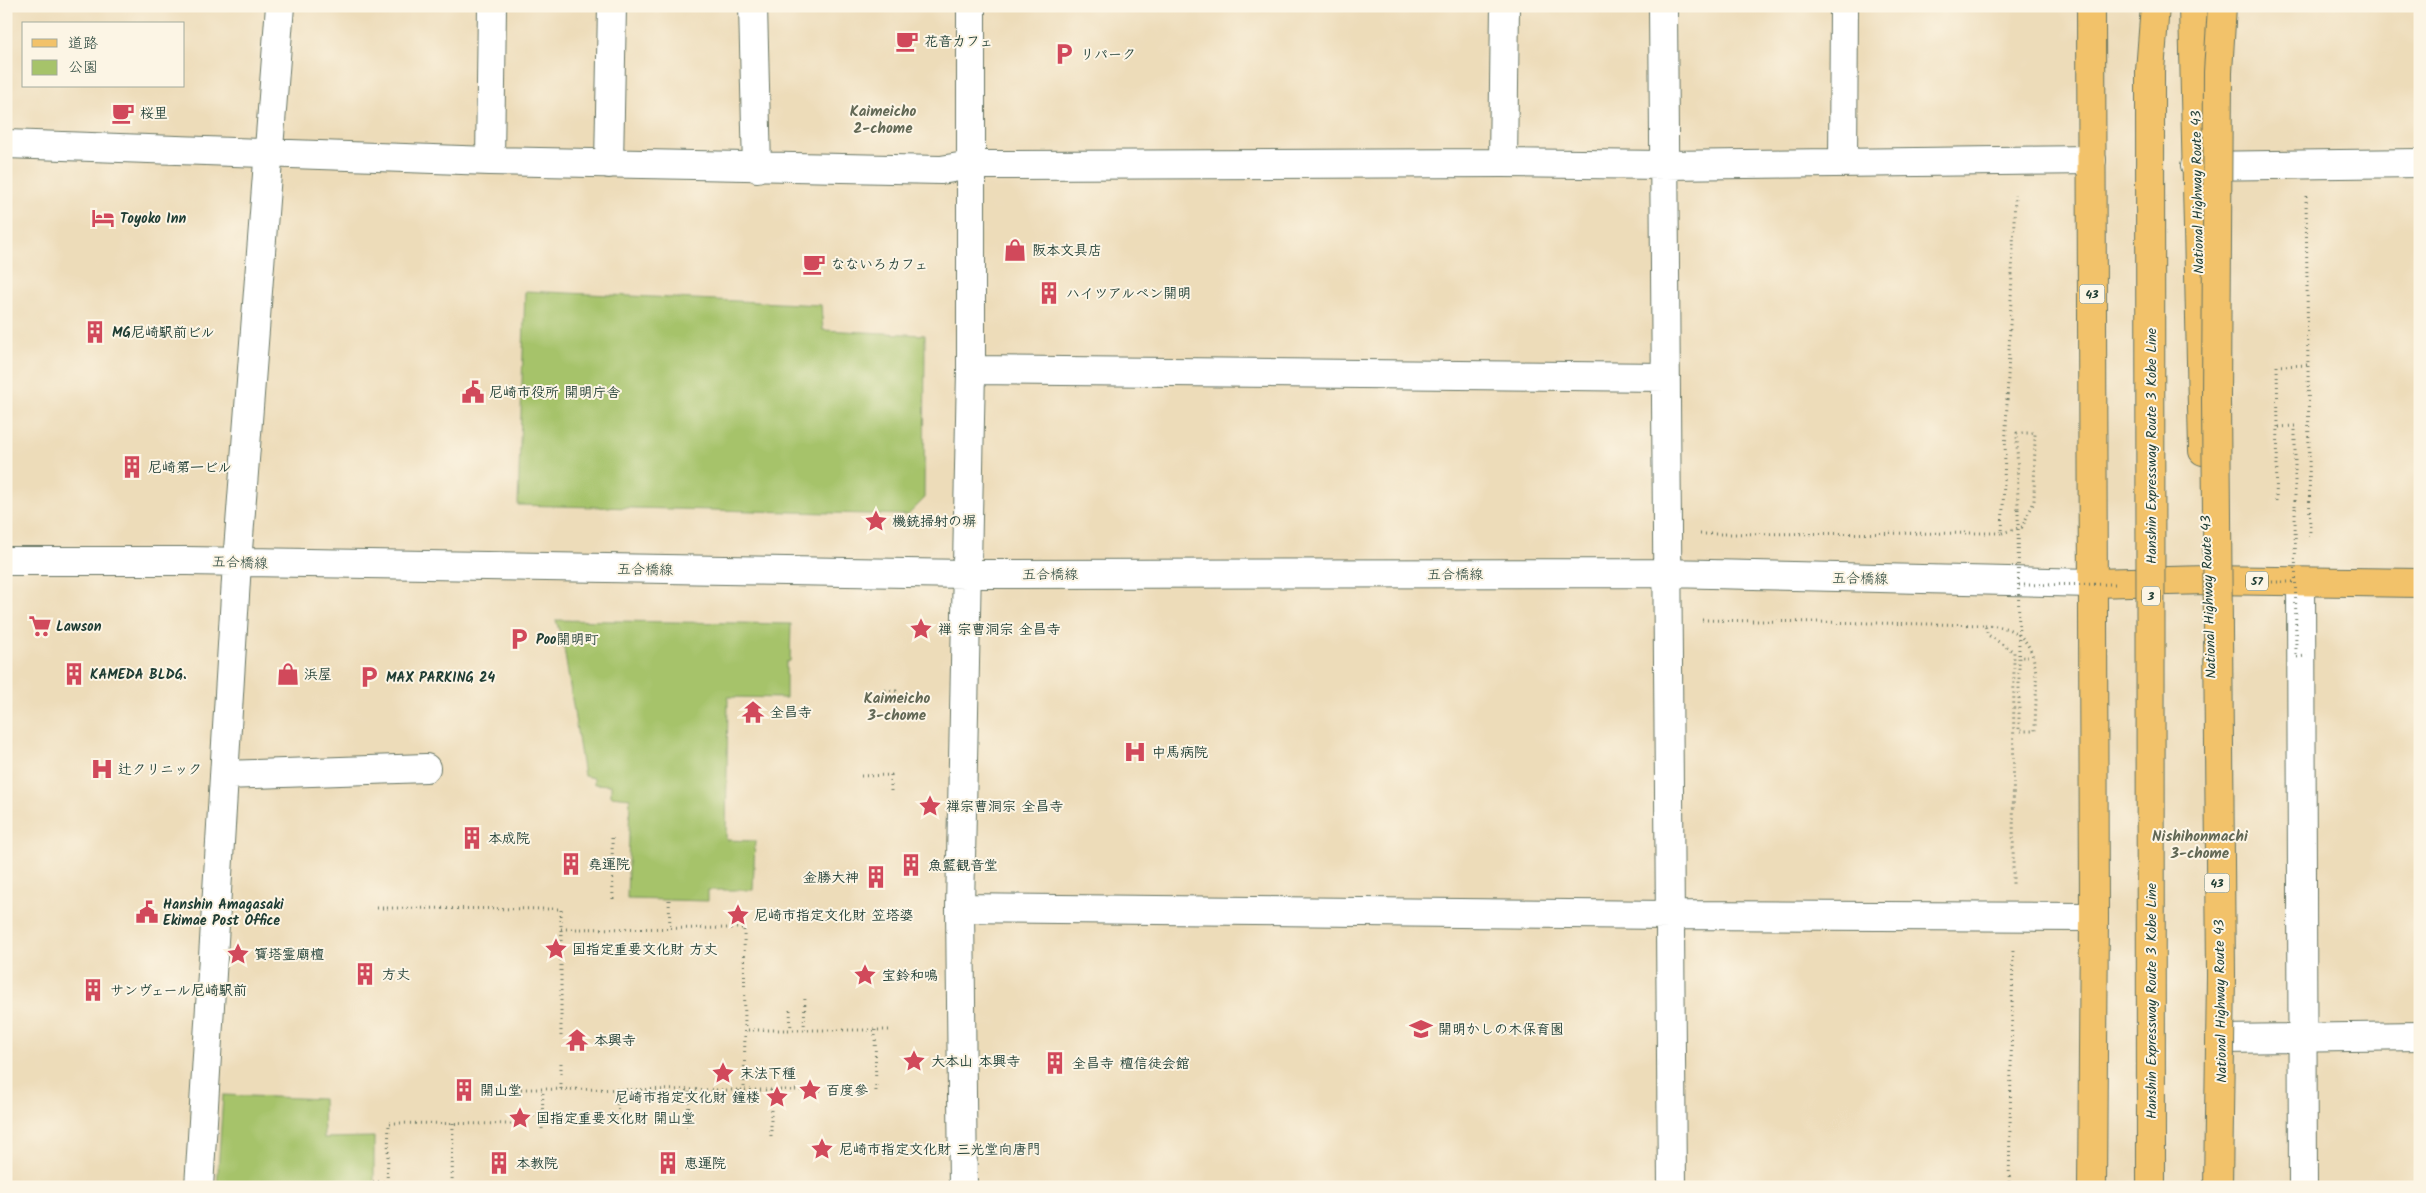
<svg xmlns="http://www.w3.org/2000/svg" width="2426" height="1193" font-family="Kalam,'Klee One',sans-serif">
<style>
.green{fill:#a6c36a;stroke:#62804f}
.lines{fill:none;stroke-linecap:round;stroke-linejoin:round}
.minor-casing{stroke:#677563;stroke-width:30}
.major-casing{stroke:#677563;stroke-width:30}
.highway-casing{stroke:#677563;stroke-width:30}
.path{stroke:#677563;stroke-width:3;stroke-dasharray:1 4;stroke-linecap:butt}
.minor{stroke:#fff;stroke-width:28}
.major{stroke:#f2c26a;stroke-width:28}
.highway{stroke:#f2c26a;stroke-width:28}
.highway-bridge-casing{stroke:#677563;stroke-width:30;stroke-linecap:butt}
.path-bridge{stroke:#677563;stroke-width:3;stroke-dasharray:1 4;stroke-linecap:butt}
.highway-bridge{stroke:#f2c26a;stroke-width:28}
.labels{text-anchor:middle;stroke-width:4;stroke-linejoin:round;paint-order:stroke}
.shield{fill:#fcf5e5;stroke:#617469;stroke-width:1}
.shield-label{font-size:12px;font-weight:bold;fill:#1f3d34}
.poi-label{font-size:14px;font-weight:bold;fill:#1f3d34;stroke:#fcf5e5;text-anchor:start}
.street-label{font-size:14px;fill:#1f3d34;stroke:#fcf5e5}
.neighbourhood-label{font-size:15px;font-weight:bold;fill:#636956;stroke:#fcf5e5}
</style>
<rect width="100%" height="100%" fill="#fcf5e5"/>
<filter id="ink" filterUnits="userSpaceOnUse"><feTurbulence type="fractalNoise" baseFrequency=".02" numOctaves="2"/><feDisplacementMap in="SourceGraphic" scale="10" xChannelSelector="R" yChannelSelector="G"/><feConvolveMatrix kernelMatrix="1 2 1 2 8 2 1 2 1" color-interpolation-filters="sRGB"/></filter>
<filter id="wash" filterUnits="userSpaceOnUse"><feTurbulence type="fractalNoise" baseFrequency=".0096" numOctaves="4" result="noise"/><feDisplacementMap in="SourceGraphic" scale="20" xChannelSelector="R" yChannelSelector="G"/><feGaussianBlur stdDeviation="1.12" result="paint"/><feColorMatrix in="noise" values="0 0 0 0 0 0 0 0 0 0 0 0 0 0 0 0 0 1.4 0 .05"/><feComposite in="paint" operator="in"/></filter>
<g filter="url(#wash)">
<rect width="100%" height="100%" fill="#eddcb9"/>
<path class="green" d="M525,291l296,14 2,25 102,5 -1,164 -16,16 -390,-10z
M556,620l235,4 -1,37 -4,1v36l-58,-1 -2,143 29,1 -2,49h-45v11l-81,-2 3,-101 -19,-2v-11l-17,-1v-6l-10,-2 -20,-128z
M223,1095l100,4 1,39 50,-1v50h-157z"/>
</g>
<g filter="url(#ink)">
<g class="lines">
<defs>
<path id="minor" d="M753,6l4,162
M1663,6l9,1181
M6,144l484,17 451,9 30,-5h35l497,-2 162,2 427,-5
M490,161l2,-155
M1503,163l2,-157
M1843,163l1,-157
M609,164l3,-158
M2195,166l225,-3
M971,370l695,7
M6,561h181l780,13 700,-1 426,10
M2301,582l2,605
M224,775l202,-7
M960,908l710,7 424,2
M2222,1039l198,-3
M199,1187l38,-624 43,-557
M963,1187l-3,-279 11,-538v-364"/>
<path id="major" d="M2093,583l114,-3 213,3"/>
<path id="highway" d="M2091,6l3,911 -2,270
M2193,6l10,445"/>
</defs>
<use href="#minor" class="minor-casing"/>
<use href="#major" class="major-casing"/>
<use href="#highway" class="highway-casing"/>
<path class="path" d="M2306,196l4,341
M2278,427l-1,-61 31,-1
M2276,501l2,-74 17,-1v82
M2002,533l20,-6 12,-25 1,-69h-18l1,76
M1700,534l302,-1 13,-338
M1702,620l283,5 3,10 26,17 -1,232
M1985,625c64,2 50,59 50,106h-16v-74h9
M873,698l24,-1 -1,-6 -13,-1
M861,776l30,-1v16
M612,838l1,65
M669,900l1,28
M377,908l184,1v131
M743,914l1,14
M561,929l183,-1 1,102
M269,961v-11
M790,1010l1,20
M804,1030l1,-35
M875,1030l1,64
M521,1089l223,1
M561,1089v-26
M617,1089l1,40
M739,1090v13
M771,1090v46
M821,1090h-77l1,-60h144
M453,1123l-1,62h-65l2,-62 129,1 25,-13
M688,1128l1,-38
M542,1129l1,-40
M373,1182h14
M2009,1187l4,-237"/>
<use href="#minor" class="minor"/>
<use href="#major" class="major"/>
<use href="#highway" class="highway"/>
<defs>
<path id="highway-bridge" d="M2151,1187l-1,-1116 5,-65
M2218,1187l3,-212 -5,-574 2,-329 4,-66"/>
</defs>
<use href="#highway-bridge" class="highway-bridge-casing"/>
<path class="path-bridge" d="M2295,508l1,149 11,-1
M2018,509l1,148
M2252,582h44
M2019,585l99,-1"/>
<use href="#highway-bridge" class="highway-bridge"/>
</g>
</g>
<defs>
<symbol id="cafe-bare" viewBox="-9 -9 18 18"><path d="M-5.5-4.5H6V0H3Q3 3.5 0 3.5H-2.5Q-5.5 3.5-5.5 0ZM3-3.2v2h1.7v-2ZM-6 4.5H4V6H-6Z" fill="#d1495b" stroke="#fcf5e5" stroke-width="2.5" paint-order="stroke"/></symbol>
<symbol id="parking-bare" viewBox="-9 -9 18 18"><path d="M-3.5-5.5H1a3.5 3.5 0 0 1 0 7H-1V5.5H-3.5ZM-1-3.4V-.6H.8a1.4 1.4 0 0 0 0-2.8Z" fill="#d1495b" stroke="#fcf5e5" stroke-width="2.5" paint-order="stroke"/></symbol>
<symbol id="hotel-bare" viewBox="-9 -9 18 18"><path d="M-6-4.5h1.5V1H6V5H4.5V3h-9V5H-6ZM-4 0a1.8 1.8 0 1 1 3.6 0ZM.5 0V-2.5h3Q6-2.5 6 0Z" fill="#d1495b" stroke="#fcf5e5" stroke-width="2.5" paint-order="stroke"/></symbol>
<symbol id="shop-bare" viewBox="-9 -9 18 18"><path d="M-5-2.5h2.3a2.7 3.5 0 0 1 5.4 0H5L5.5 6h-11ZM-1.5-2.5h3a1.5 2.3 0 0 0-3 0Z" fill="#d1495b" stroke="#fcf5e5" stroke-width="2.5" paint-order="stroke"/></symbol>
<symbol id="building-bare" viewBox="-9 -9 18 18"><path d="M-4-6H4V6H1V3H-1V6H-4ZM-2.5-4.3h1.7v1.8h-1.7ZM.8-4.3h1.7v1.8H.8ZM-2.5-1h1.7V.8h-1.7ZM.8-1h1.7V.8H.8Z" fill="#d1495b" stroke="#fcf5e5" stroke-width="2.5" paint-order="stroke"/></symbol>
<symbol id="civic-bare" viewBox="-9 -9 18 18"><path d="M-.6-6.5H3V-4.5H.6V-3L4-1V1h2V6H-6V1h2V-1L-.6-3ZM-1.2 2.5V6h2.4V2.5Z" fill="#d1495b" stroke="#fcf5e5" stroke-width="2.5" paint-order="stroke"/></symbol>
<symbol id="sight-bare" viewBox="-9 -9 18 18"><path d="M0-6L1.8-2.2L6-1.7L2.9 1.2L3.7 5.4L0 3.3L-3.7 5.4L-2.9 1.2L-6-1.7L-1.8-2.2Z" fill="#d1495b" stroke="#fcf5e5" stroke-width="2.5" paint-order="stroke"/></symbol>
<symbol id="supermarket-bare" viewBox="-9 -9 18 18"><path d="M-6-5.5h2.5l.6 2H6L4.5 2H-2.5L-4.4-4H-6ZM-1.5 3.2a1.3 1.3 0 1 0 .1 0ZM3 3.2a1.3 1.3 0 1 0 .1 0Z" fill="#d1495b" stroke="#fcf5e5" stroke-width="2.5" paint-order="stroke"/></symbol>
<symbol id="temple-bare" viewBox="-9 -9 18 18"><path d="M0-6L5-2H3V0L6.5 2.5H4V6H1.5V3h-3V6H-4V2.5H-6.5L-3 0V-2H-5Z" fill="#d1495b" stroke="#fcf5e5" stroke-width="2.5" paint-order="stroke"/></symbol>
<symbol id="hospital-bare" viewBox="-9 -9 18 18"><path d="M-5-5h3v3.5h4V-5h3V5h-3V1.5h-4V5h-3Z" fill="#d1495b" stroke="#fcf5e5" stroke-width="2.5" paint-order="stroke"/></symbol>
<symbol id="school-bare" viewBox="-9 -9 18 18"><path d="M0-5L7-2L0 1L-7-2ZM-4 1L0 2.5L4 1V4Q0 6-4 4Z" fill="#d1495b" stroke="#fcf5e5" stroke-width="2.5" paint-order="stroke"/></symbol>
</defs>
<g fill-rule="evenodd">
<use href="#cafe-bare" x="891" y="25" width="32" height="32"/>
<use href="#parking-bare" x="1048" y="38" width="32" height="32"/>
<use href="#cafe-bare" x="107" y="97" width="32" height="32"/>
<use href="#hotel-bare" x="87" y="202" width="32" height="32"/>
<use href="#shop-bare" x="999" y="234" width="32" height="32"/>
<use href="#cafe-bare" x="798" y="248" width="32" height="32"/>
<use href="#building-bare" x="1033" y="277" width="32" height="32"/>
<use href="#building-bare" x="79" y="316" width="32" height="32"/>
<use href="#civic-bare" x="457" y="376" width="32" height="32"/>
<use href="#building-bare" x="116" y="451" width="32" height="32"/>
<use href="#sight-bare" x="860" y="505" width="32" height="32"/>
<use href="#supermarket-bare" x="24" y="610" width="32" height="32"/>
<use href="#sight-bare" x="905" y="613" width="32" height="32"/>
<use href="#parking-bare" x="503" y="623" width="32" height="32"/>
<use href="#building-bare" x="58" y="658" width="32" height="32"/>
<use href="#shop-bare" x="272" y="658" width="32" height="32"/>
<use href="#parking-bare" x="353" y="661" width="32" height="32"/>
<use href="#temple-bare" x="737" y="696" width="32" height="32"/>
<use href="#hospital-bare" x="1119" y="736" width="32" height="32"/>
<use href="#hospital-bare" x="86" y="753" width="32" height="32"/>
<use href="#sight-bare" x="914" y="790" width="32" height="32"/>
<use href="#building-bare" x="456" y="822" width="32" height="32"/>
<use href="#building-bare" x="555" y="848" width="32" height="32"/>
<use href="#building-bare" x="895" y="849" width="32" height="32"/>
<use href="#building-bare" x="860" y="861" width="32" height="32"/>
<use href="#civic-bare" x="131" y="896" width="32" height="32"/>
<use href="#sight-bare" x="722" y="899" width="32" height="32"/>
<use href="#sight-bare" x="540" y="933" width="32" height="32"/>
<use href="#sight-bare" x="222" y="938" width="32" height="32"/>
<use href="#building-bare" x="349" y="958" width="32" height="32"/>
<use href="#sight-bare" x="849" y="959" width="32" height="32"/>
<use href="#building-bare" x="77" y="974" width="32" height="32"/>
<use href="#school-bare" x="1405" y="1013" width="32" height="32"/>
<use href="#temple-bare" x="561" y="1024" width="32" height="32"/>
<use href="#sight-bare" x="898" y="1045" width="32" height="32"/>
<use href="#building-bare" x="1039" y="1047" width="32" height="32"/>
<use href="#sight-bare" x="707" y="1057" width="32" height="32"/>
<use href="#building-bare" x="448" y="1074" width="32" height="32"/>
<use href="#sight-bare" x="794" y="1074" width="32" height="32"/>
<use href="#sight-bare" x="761" y="1081" width="32" height="32"/>
<use href="#sight-bare" x="504" y="1102" width="32" height="32"/>
<use href="#sight-bare" x="806" y="1133" width="32" height="32"/>
<use href="#building-bare" x="483" y="1147" width="32" height="32"/>
<use href="#building-bare" x="652" y="1147" width="32" height="32"/>
</g>
<g class="labels">
<g class="shield">
<rect x="2079.5" y="284.5" width="25" height="19" rx="4"/>
<rect x="2246" y="571.5" width="22" height="19" rx="4"/>
<rect x="2142" y="586.5" width="18" height="19" rx="4"/>
<rect x="2204.5" y="873.5" width="25" height="19" rx="4"/>
</g>
<g class="shield-label">
<text x="2092" y="298">43</text>
<text x="2257" y="585">57</text>
<text x="2151" y="600">3</text>
<text x="2217" y="887">43</text>
</g>
<g class="poi-label">
<text x="924" y="46">花音カフェ</text>
<text x="1080" y="59">リパーク</text>
<text x="140" y="118">桜里</text>
<text x="120" y="223">Toyoko Inn</text>
<text x="1032" y="255">阪本文具店</text>
<text x="831" y="269">なないろカフェ</text>
<text x="1066" y="298">ハイツアルペン開明</text>
<text x="112" y="337">MG尼崎駅前ビル</text>
<text x="489" y="397">尼崎市役所 開明庁舎</text>
<text x="148" y="472">尼崎第一ビル</text>
<text x="892" y="526">機銃掃射の塀</text>
<text x="56" y="631">Lawson</text>
<text x="938" y="634">禅 宗曹洞宗 全昌寺</text>
<text x="536" y="644">Poo開明町</text>
<text x="90" y="679">KAMEDA BLDG.</text>
<text x="304" y="679">浜屋</text>
<text x="386" y="682">MAX PARKING 24</text>
<text x="770" y="717">全昌寺</text>
<text x="1152" y="757">中馬病院</text>
<text x="118" y="774">辻クリニック</text>
<text x="946" y="811">禅宗曹洞宗 全昌寺</text>
<text x="488" y="843">本成院</text>
<text x="588" y="869">堯運院</text>
<text x="928" y="870">魚籃観音堂</text>
<text x="859" y="882" text-anchor="end">金勝大神</text>
<text x="163" y="909">Hanshin Amagasaki<tspan x="163" dy="16">Ekimae Post Office</tspan></text>
<text x="754" y="920">尼崎市指定文化財 笠塔婆</text>
<text x="572" y="954">国指定重要文化財 方丈</text>
<text x="254" y="959">寶塔霊廟檀</text>
<text x="382" y="979">方丈</text>
<text x="882" y="980">宝鈴和鳴</text>
<text x="110" y="995">サンヴェール尼崎駅前</text>
<text x="1438" y="1034">開明かしの木保育園</text>
<text x="594" y="1045">本興寺</text>
<text x="931" y="1066">大本山 本興寺</text>
<text x="1072" y="1068">全昌寺 檀信徒会館</text>
<text x="740" y="1078">末法下種</text>
<text x="480" y="1095">開山堂</text>
<text x="826" y="1095">百度參</text>
<text x="760" y="1102" text-anchor="end">尼崎市指定文化財 鐘楼</text>
<text x="536" y="1123">国指定重要文化財 開山堂</text>
<text x="839" y="1154">尼崎市指定文化財 三光堂向唐門</text>
<text x="516" y="1168">本教院</text>
<text x="684" y="1168">恵運院</text>
</g>
<g class="street-label">
<text transform="translate(2197 192) rotate(-91)" y="5">National Highway Route 43</text>
<text transform="translate(2151 446) rotate(-90)" y="5">Hanshin Expressway Route 3 Kobe Line</text>
<text transform="translate(240 562) rotate(2)" y="5">五合橋線</text>
<text transform="translate(645 569) rotate(1)" y="5">五合橋線</text>
<text x="1050" y="579">五合橋線</text>
<text x="1455" y="579">五合橋線</text>
<text transform="translate(1860 578) rotate(1)" y="5">五合橋線</text>
<text transform="translate(2208 597) rotate(-92)" y="5">National Highway Route 43</text>
<text transform="translate(2151 1001) rotate(-90)" y="5">Hanshin Expressway Route 3 Kobe Line</text>
<text transform="translate(2220 1001) rotate(-91)" y="5">National Highway Route 43</text>
</g>
<g class="neighbourhood-label">
<text x="883" y="116">Kaimeicho<tspan x="883" dy="17">2-chome</tspan></text>
<text x="897" y="703">Kaimeicho<tspan x="897" dy="17">3-chome</tspan></text>
<text x="2200" y="841">Nishihonmachi<tspan x="2200" dy="17">3-chome</tspan></text>
</g>
</g>
<rect width="2426" height="1193" fill="none" stroke="#fcf5e5" stroke-width="25"/>
<rect x="22" y="22" width="162" height="65" fill="#fcf5e5" stroke="#a4ab9e"/>
<rect x="32" y="39" width="25" height="8" fill="#f2c26a" stroke="#a4ab9e"/>
<text x="68" y="48" font-size="15" fill="#1f3d34">道路</text>
<rect x="32" y="60" width="25" height="15" fill="#a6c36a" stroke="#a4ab9e"/>
<text x="68" y="72" font-size="15" fill="#1f3d34">公園</text>
</svg>
